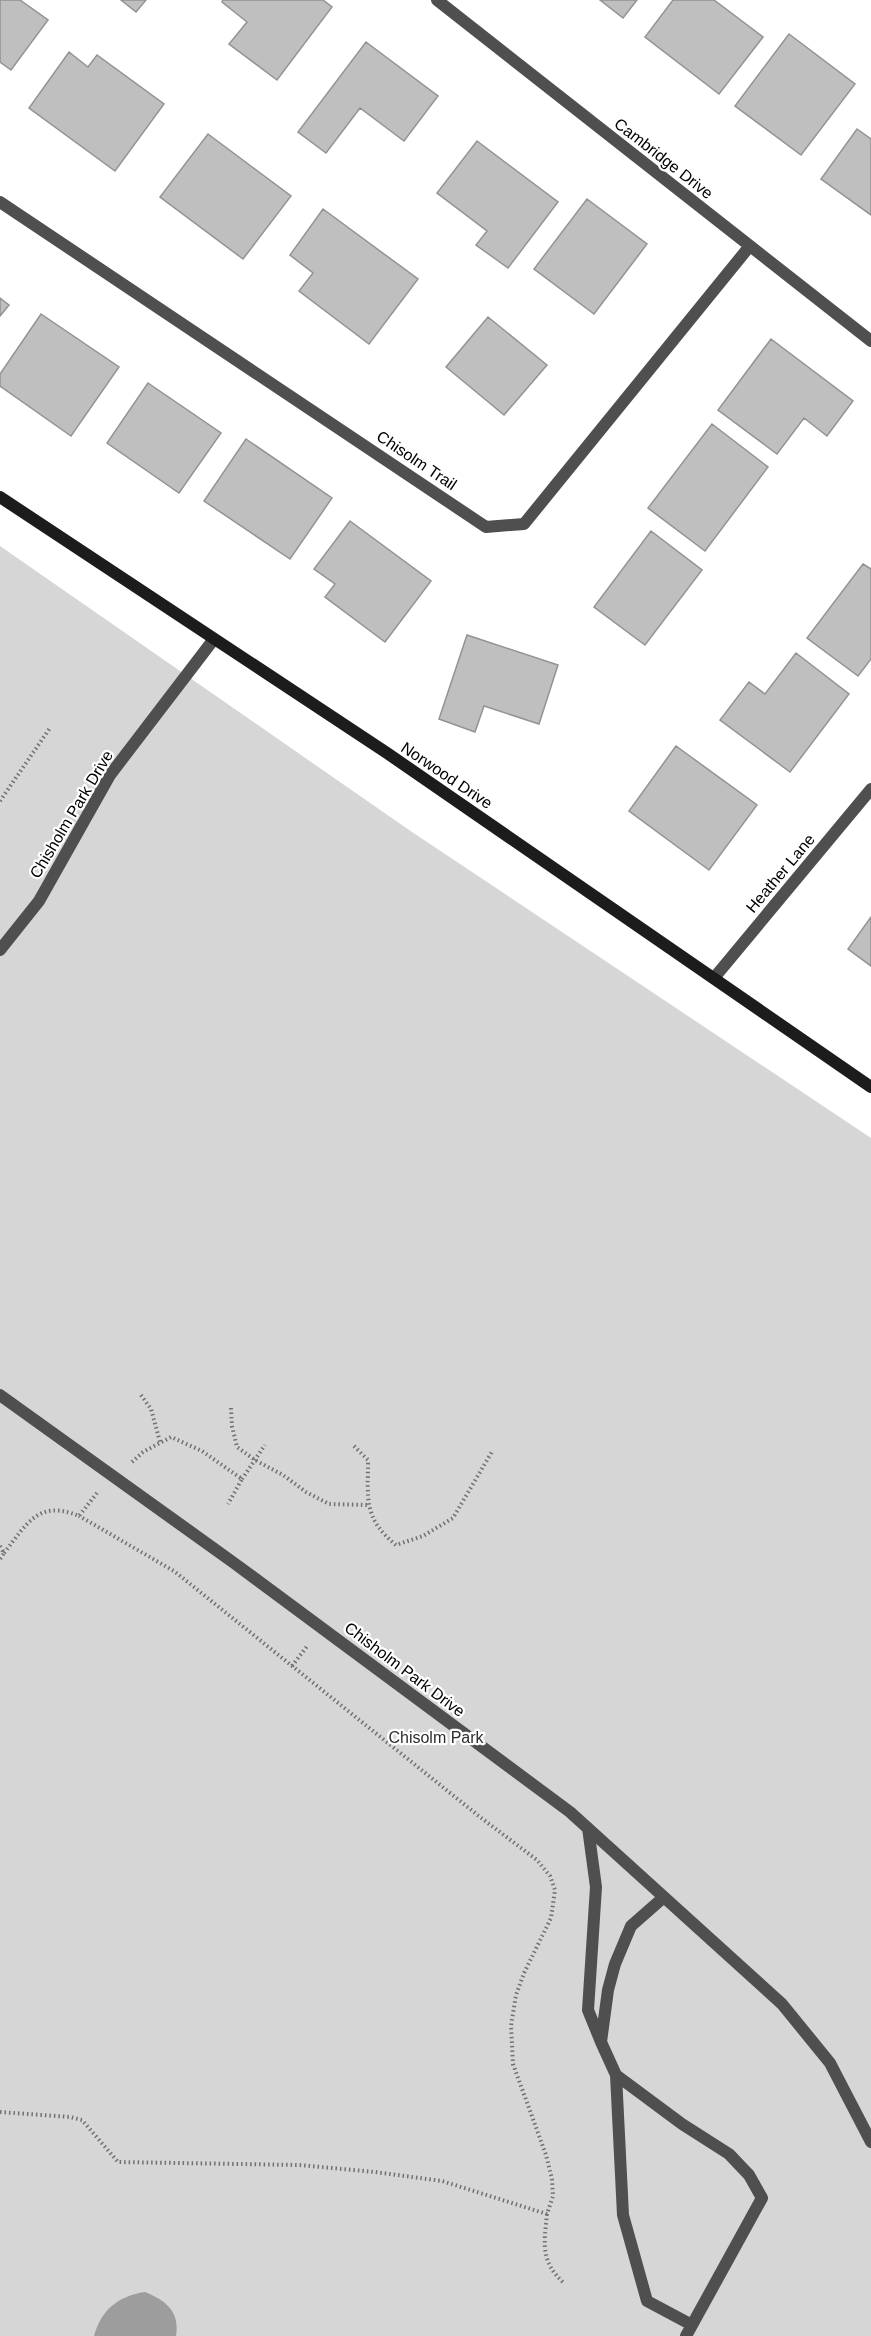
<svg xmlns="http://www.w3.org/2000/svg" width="871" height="2336" font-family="Arial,sans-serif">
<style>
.green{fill:#d6d6d6}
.water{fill:#9d9d9d}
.building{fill:#bfbfbf;stroke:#939393;stroke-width:1.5}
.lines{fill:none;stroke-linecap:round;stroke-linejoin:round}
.path{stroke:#717171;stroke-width:4;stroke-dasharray:1.5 3;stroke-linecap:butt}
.service{stroke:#4f4f4f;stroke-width:12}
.minor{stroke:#4f4f4f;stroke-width:12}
.secondary{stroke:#1c1c1c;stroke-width:12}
.labels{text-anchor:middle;stroke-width:4.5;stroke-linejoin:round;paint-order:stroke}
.street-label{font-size:16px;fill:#000;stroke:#fff}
.park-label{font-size:16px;fill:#2d2d2d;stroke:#fff}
</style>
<rect width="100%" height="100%" fill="#fff"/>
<path class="green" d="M0,546l412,286 459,306v1198h-871z"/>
<path class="water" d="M145,2292c20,8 35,19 31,44h-82c7,-26 24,-40 51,-44z"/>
<path class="building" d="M0,0h20l28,20 -37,50 -11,-8z
M121,0h25l-10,12z
M223,0h100l9,7 -55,73 -48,-36 18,-22 -25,-20z
M600,0h37l-14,18z
M673,0h41l49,37 -44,57 -74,-57z
M789,34l66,50 -54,71 -66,-49z
M366,42l72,54 -34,45 -44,-33 -34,45 -28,-21z
M69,52l19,15 9,-12 67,49 -49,67 -86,-63z
M857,129l14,10v76l-50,-36z
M208,134l83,62 -48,63 -83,-62z
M477,141l81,61 -50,66 -32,-23 11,-14 -50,-38z
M587,199l60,45 -53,70 -60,-45z
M323,209l95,70 -49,65 -70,-53 14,-18 -23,-18z
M0,298l9,7 -9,11z
M41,314l78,53 -48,69 -71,-50v-12z
M488,317l59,48 -43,50 -58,-48z
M771,339l82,62 -26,35 -23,-18 -27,36 -59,-44z
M148,383l73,50 -42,60 -72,-50z
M712,424l56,43 -63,84 -57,-43z
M246,439l86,59 -42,61 -86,-58z
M350,521l81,60 -46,61 -60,-45 10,-13 -21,-15z
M651,531l51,39 -57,75 -51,-38z
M863,564l8,5v90l-13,17 -51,-38z
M467,635l91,30 -19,59 -55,-18 -9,26 -36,-13z
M796,653l53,41 -59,78 -70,-52 29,-38 16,12z
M676,746l81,59 -48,65 -80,-59z
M871,917v49l-23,-17z"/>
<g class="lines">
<path class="path" d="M0,801l50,-73
M141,1395l10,14 9,33
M231,1408l1,18 5,21 18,13 28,15 23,17 23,12 38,1
M354,1446l14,14c0,39 -5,58 28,85l27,-9 30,-18 40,-68
M132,1462l11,-10 28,-15 31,14 40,28 -14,25
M242,1479l23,-34
M0,1546l4,7 -4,6
M4,1553c23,-29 34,-54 75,-37l18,-23
M292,1666l16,-21
M0,2112l70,5 12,3 36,42 181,3 76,7 67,9 105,33 6,-18 -1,-17 -6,-24 -33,-91 -2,-38 5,-31 8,-22 27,-55 4,-28 -5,-14 -13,-16 -57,-43 -306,-246 -95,-55
M547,2214c-3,30 -7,48 18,70"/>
<path class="service" d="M0,950l39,-49 71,-126 104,-136
M0,1395l234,168 336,249 212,192 48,59 41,79
M588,1828l8,59 -8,123 13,32 7,-52 7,-26 16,-38 33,-29
M601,2042l15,33 66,49 47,30 20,21 13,23 -76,138
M616,2075l7,140 24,86 45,24"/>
<path class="minor" d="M437,0l434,341
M0,202l486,325 38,-3 225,-277
M714,978l157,-189"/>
<path class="secondary" d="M0,497l387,256 484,334"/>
</g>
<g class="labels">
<g class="street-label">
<text transform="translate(664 158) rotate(38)" y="6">Cambridge Drive</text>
<text transform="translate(417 460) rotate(34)" y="6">Chisolm Trail</text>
<text transform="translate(447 775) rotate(34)" y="6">Norwood Drive</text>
<text transform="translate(71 814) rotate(-59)" y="6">Chisholm Park Drive</text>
<text transform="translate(780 873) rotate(-50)" y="6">Heather Lane</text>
<text transform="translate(405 1669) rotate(37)" y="6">Chisholm Park Drive</text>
</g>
<g class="park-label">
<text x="436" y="1743">Chisolm Park</text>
</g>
</g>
</svg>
